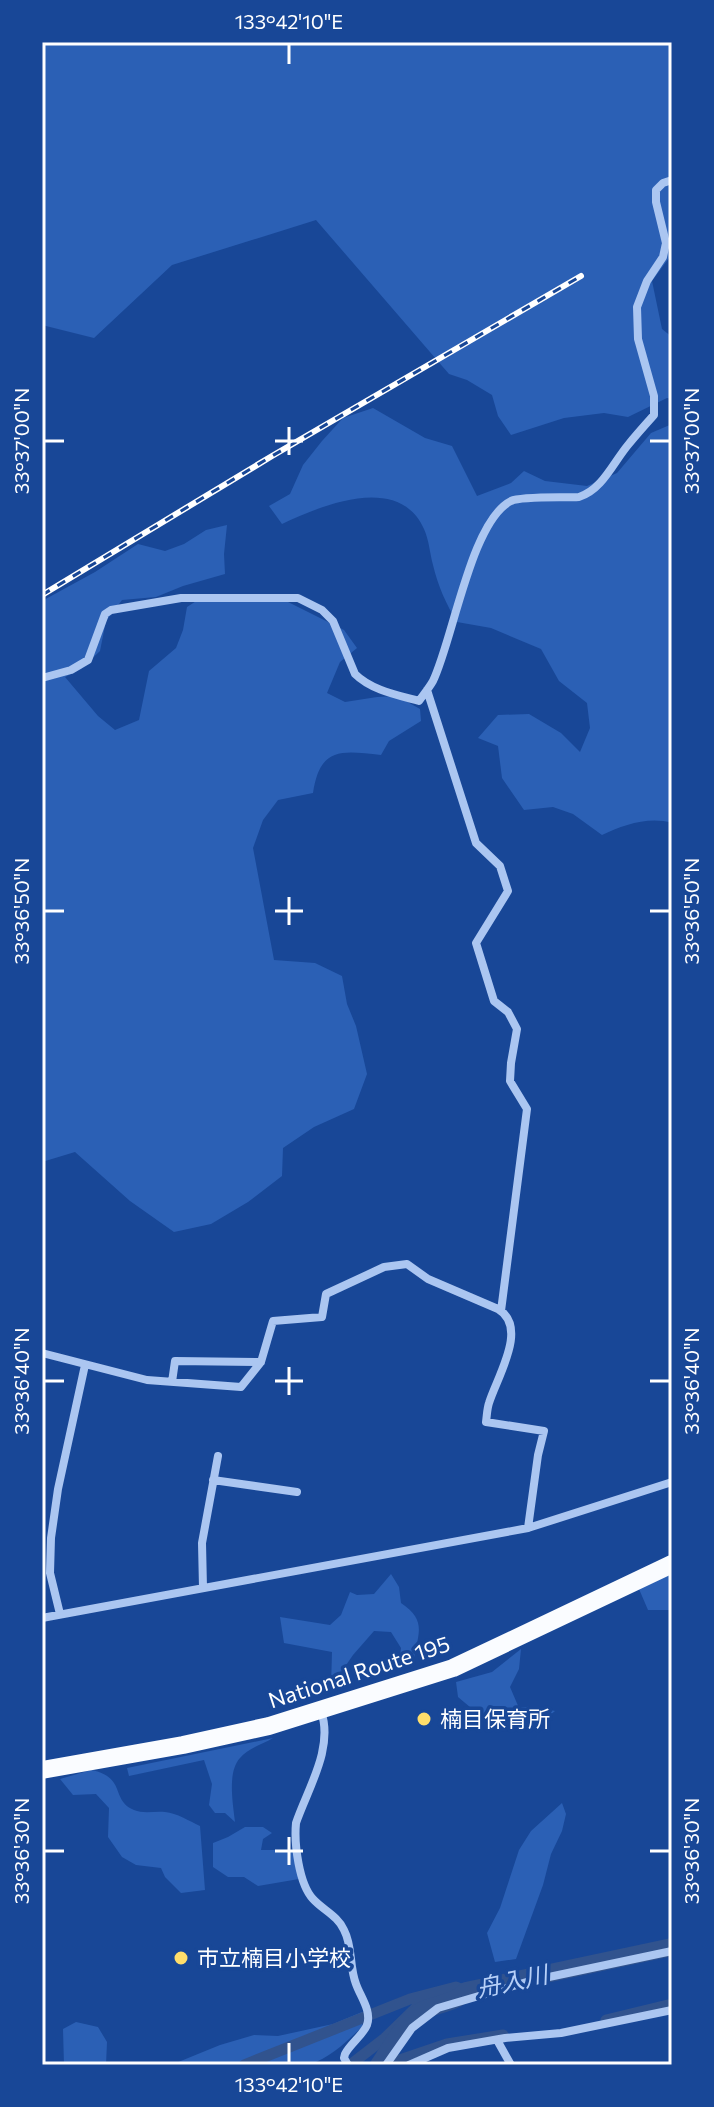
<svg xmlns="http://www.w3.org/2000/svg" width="714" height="2107" font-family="Commissioner,'Noto Sans JP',sans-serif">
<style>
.green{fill:#2b60b5}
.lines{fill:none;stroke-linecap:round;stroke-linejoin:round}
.canal{stroke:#31538e;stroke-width:11}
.river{stroke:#31538e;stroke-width:18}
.minor{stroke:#abc6f1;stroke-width:8}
.trunk{stroke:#fafcff;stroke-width:18}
.rail-casing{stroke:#fff;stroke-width:6}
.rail{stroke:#184797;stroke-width:3;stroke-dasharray:9;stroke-linecap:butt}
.ticks{fill:none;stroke:#fff;stroke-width:3}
.poi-dot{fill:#ffde6b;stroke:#184797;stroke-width:3}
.labels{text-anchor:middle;stroke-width:7;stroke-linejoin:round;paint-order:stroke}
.street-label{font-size:22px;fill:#fff;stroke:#184797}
.poi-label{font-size:22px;fill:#fff;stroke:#184797;text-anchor:start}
.water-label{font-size:24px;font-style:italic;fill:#b7d0f8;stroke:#184797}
.neatline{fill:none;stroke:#fff;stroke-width:3}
.ticks-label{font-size:20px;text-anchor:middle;fill:#fff}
</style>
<rect width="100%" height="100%" fill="#184797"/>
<path class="green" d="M42,42h630v212l-20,27 10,48 10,8v62l-5,-1 -39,19 -24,-4 -40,5 -53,17 -13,-19 -6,-21 -25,-15 -18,-6 -133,-154 -144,45 -78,73 -52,-13z
M373,408l52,30 27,8 25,50 34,-13 13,-12 21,10 42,5 30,-13 34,-40 21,-9v399c-23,-7 -49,2 -70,12l-29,-21 -20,-7 -29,3 -22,-32 -4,-32 -20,-8 20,-23 31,-1 32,19 19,19 10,-24 -3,-25 -28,-22 -18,-32 -50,-21 -34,-6c-11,-18 -19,-36 -24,-57 -3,-11 -4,-25 -9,-36 -25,-56 -102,-24 -142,-5l-13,-18 21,-12 13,-29 19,-24 21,-23z
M227,525l-3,29 1,20 -42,12 -27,11 -34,3 -16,21 -6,30 -19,18 -16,8 33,39 17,14 24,-10 10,-49 27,-23 7,-18 4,-23 14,-9 87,4 56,28 13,18 -17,14 -13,31 18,9 32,-5 20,-1 23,13 1,12 -32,20 -8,14c-39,-4 -61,-9 -68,38l-35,7 -15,20 -10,28 21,112 41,3 27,13 5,28 9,22 11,48 -13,35 -40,18 -31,21 -1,28 -34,26 -37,22 -37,8 -44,-31 -55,-49 -33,10v-561l53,-29 43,-28 27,7 19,-7 22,-14z
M672,1573v37h-24l-9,-21z
M391,1574l8,13 2,16c25,17 18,28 13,55l-15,6 2,-16 -10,-16 -17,-1 -21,24 -22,32 1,-35 -48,-9 -4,-26 50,8 11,-10 9,-23 7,3 17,-1z
M521,1649l-2,20 -9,18 9,21 14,-2 22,5 -18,15 -25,3 -23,-6 -31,-26 -2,-15 36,-10z
M273,1738c-10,6 -26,11 -33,20 -13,14 -7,46 -5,64l-10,-9h-10l-6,-8 3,-21 -8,-24 -75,16 -2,-8z
M91,1770c36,7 19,30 43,40 9,4 21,1 31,2 12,1 24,9 35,14l5,64 -24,3 -16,-16 -4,-9 -25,-3 -14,-8 -14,-20 1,-29 -13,-14 -23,1 -13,-16z
M562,1803l4,11 -4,17 -11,23 -8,31 -27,74 -21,3 -8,-29 13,-25 19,-58 12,-19z
M245,1827h18l9,6 -9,6 -2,11h35l3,29 -41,7 -14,-9h-16l-15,-10v-24l15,-6z
M362,2012v15c-17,16 -31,30 -53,38h-138l49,-20 34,-10 24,1 55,-12z
M76,2022l22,5 9,15 -1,23h-42l-1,-36z"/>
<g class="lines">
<path class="canal" d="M606,2020l66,-16
M244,2065l166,-66 46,-12 10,4
M350,2065l35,-27 33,-32 25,-8
M385,2065l62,-21 56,-9"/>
<path class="river" d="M379,2065c10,-14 22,-38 35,-49 15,-13 39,-10 52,-25l206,-44"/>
<path class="minor" d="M42,678l29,-8 17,-10 17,-46 6,-4 70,-12h117l24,12 11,11 22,53c16,16 42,21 64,27 5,-7 10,-13 14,-20 20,-41 38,-160 78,-180 11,-5 53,-3 68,-4 23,-7 34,-34 49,-52 8,-10 17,-20 26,-30v-19l-16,-57 -1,-32 10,-26 16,-24 3,-14 -10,-41v-12l7,-7 9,-3
M427,690l49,153 24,23 8,25 -32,52 18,58 14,11 9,17 -6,34 -1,18 17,28 -26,202
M42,1353l105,27 94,7 20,-25 12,-41 49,-4 4,-23 58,-27 23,-3 21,15 70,30c31,18 -1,68 -9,94 -2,6 -2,12 -3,19l58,9 -6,24 -10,73
M172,1382l3,-21 86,1
M213,1480l84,12
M203,1588l-1,-45 16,-87
M60,1614l-10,-41 1,-35 7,-49 27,-124
M42,1618l486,-90 144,-46
M321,1711c13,37 -13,77 -25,112 -2,21 3,61 17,76 10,11 25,17 31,31 9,17 5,36 12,54 4,12 16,27 11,41 -4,10 -17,19 -22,29l-1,4 4,7
M497,2040l14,25
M386,2065l26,-37 26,-20 92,-27 142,-30
M409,2065l39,-17 57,-10 56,-5 111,-23"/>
<path class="trunk" d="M42,1770l141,-25 86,-19 184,-58 219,-104"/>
<defs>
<path id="rail" d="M42,595l230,-139 309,-180"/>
</defs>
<use href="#rail" class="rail-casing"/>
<use href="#rail" class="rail"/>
</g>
<path class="ticks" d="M289,44v20M289,427v28M44,441h20M275,441h28M650,441h20M289,897v28M44,911h20M275,911h28M650,911h20M289,1367v28M44,1381h20M275,1381h28M650,1381h20M289,1837v28M44,1851h20M275,1851h28M650,1851h20M289,2043v20"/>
<g class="poi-dot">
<circle cx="424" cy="1719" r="8"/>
<circle cx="181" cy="1958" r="8"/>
</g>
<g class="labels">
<g class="street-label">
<text transform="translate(359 1672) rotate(-18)" y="8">National Route 195</text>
</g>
<g class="poi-label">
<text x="440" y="1727">楠目保育所</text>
<text x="197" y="1966">市立楠目小学校</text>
</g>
<g class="water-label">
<text transform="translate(512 1982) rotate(-12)" y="8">舟入川</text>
</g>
</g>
<rect width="714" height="2107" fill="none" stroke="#184797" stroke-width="88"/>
<rect x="44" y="44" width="626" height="2019" class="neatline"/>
<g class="ticks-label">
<text x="289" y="29">133°42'10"E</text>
<text transform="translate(22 441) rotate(-90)" y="7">33°37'00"N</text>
<text transform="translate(692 441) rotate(-90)" y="7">33°37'00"N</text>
<text transform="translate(22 911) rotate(-90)" y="7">33°36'50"N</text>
<text transform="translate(692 911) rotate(-90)" y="7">33°36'50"N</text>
<text transform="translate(22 1381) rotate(-90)" y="7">33°36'40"N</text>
<text transform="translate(692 1381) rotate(-90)" y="7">33°36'40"N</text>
<text transform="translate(22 1851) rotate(-90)" y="7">33°36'30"N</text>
<text transform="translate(692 1851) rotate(-90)" y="7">33°36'30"N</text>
<text x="289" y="2092">133°42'10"E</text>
</g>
</svg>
